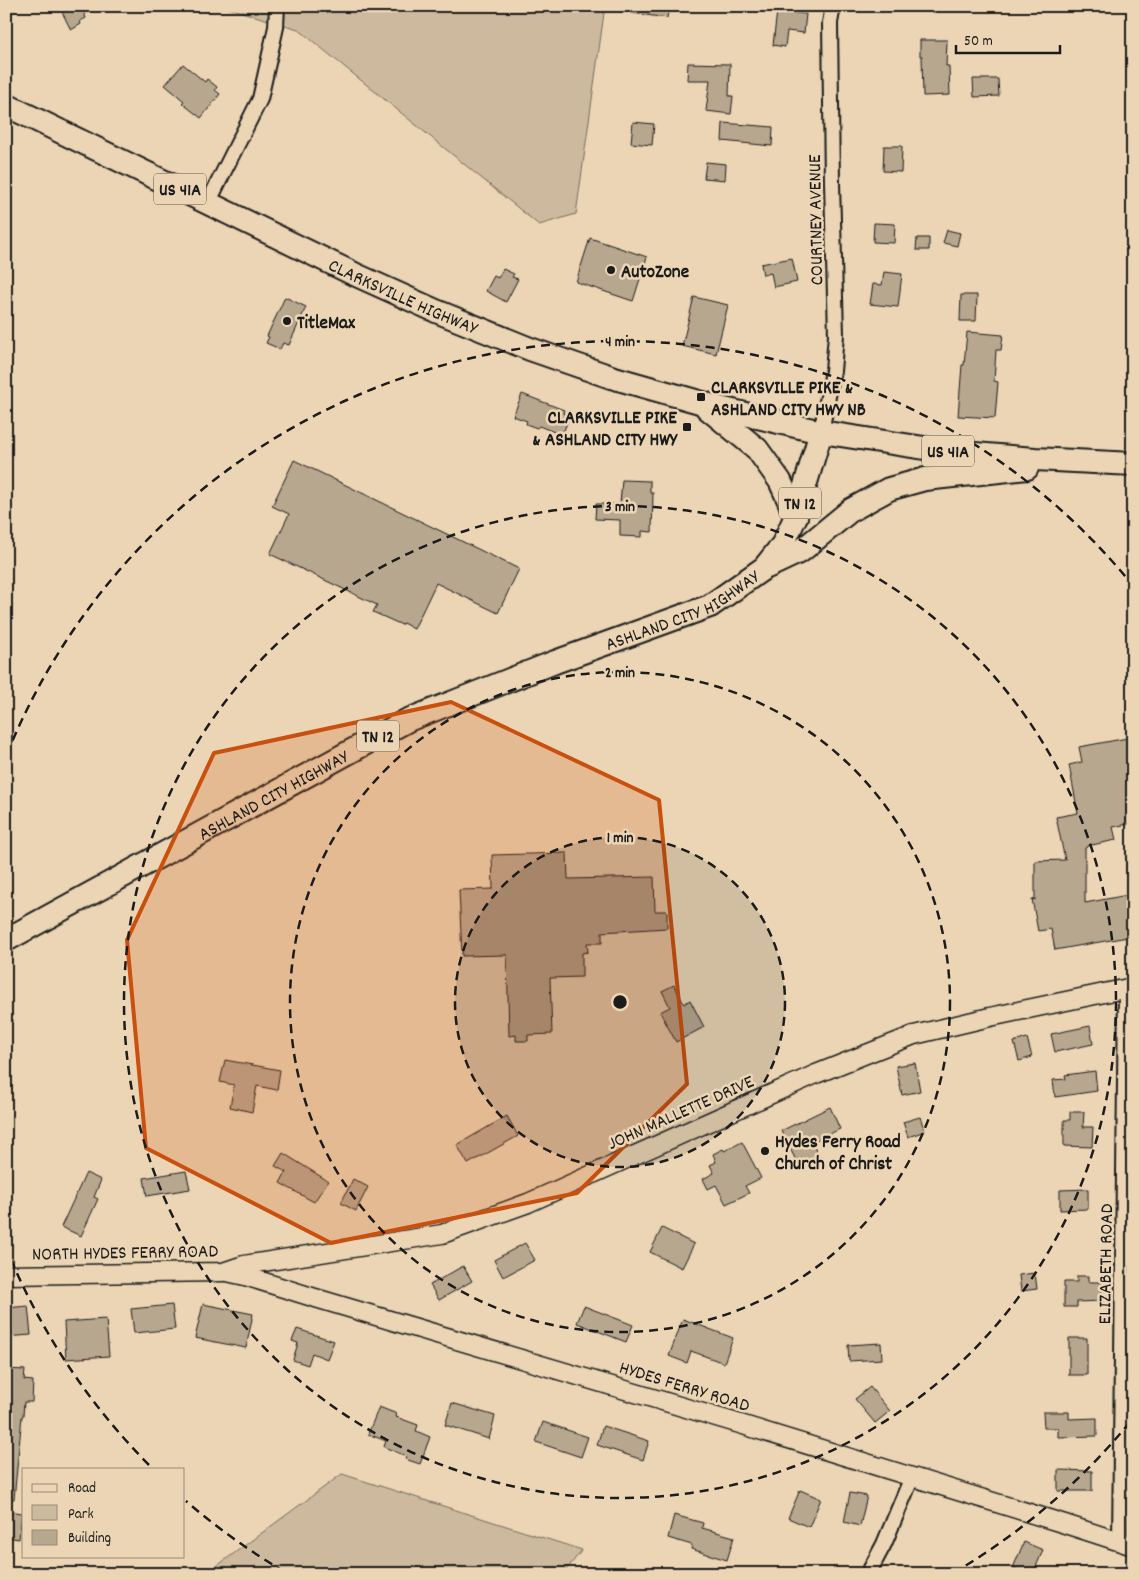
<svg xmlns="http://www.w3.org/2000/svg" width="1139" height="1580" font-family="Dekko,sans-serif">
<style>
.green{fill:#cdba9e;stroke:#746b5d}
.building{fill:#b8a78f;stroke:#1c1c1c}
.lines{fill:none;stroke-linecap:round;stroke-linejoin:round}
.minor-casing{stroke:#1c1c1c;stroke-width:18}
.tertiary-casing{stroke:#1c1c1c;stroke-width:21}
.primary-casing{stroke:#1c1c1c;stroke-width:26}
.minor{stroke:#ebd5b4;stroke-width:14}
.tertiary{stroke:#ebd5b4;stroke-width:18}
.primary{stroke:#ebd5b4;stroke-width:22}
.marked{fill:#c9500e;fill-opacity:0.2;stroke:#c9500e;stroke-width:4;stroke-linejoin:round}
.ring{fill:none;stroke:#1c1c1c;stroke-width:2.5;stroke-dasharray:9 6}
.poi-dot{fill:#1c1c1c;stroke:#ebd5b4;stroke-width:2}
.labels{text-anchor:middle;stroke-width:5;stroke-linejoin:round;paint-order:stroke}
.shield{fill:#ebd5b4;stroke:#5a544a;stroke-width:1}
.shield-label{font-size:18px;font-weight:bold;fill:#1c1c1c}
.street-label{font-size:19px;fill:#1c1c1c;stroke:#ebd5b4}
.poi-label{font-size:19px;font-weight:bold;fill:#1c1c1c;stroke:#ebd5b4;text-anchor:start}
.centre{fill:#1c1c1c;stroke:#ebd5b4;stroke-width:2.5}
.ring-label{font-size:15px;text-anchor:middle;font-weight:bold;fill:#1c1c1c;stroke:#ebd5b4;stroke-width:5;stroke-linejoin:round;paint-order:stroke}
</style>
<rect width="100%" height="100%" fill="#ebd5b4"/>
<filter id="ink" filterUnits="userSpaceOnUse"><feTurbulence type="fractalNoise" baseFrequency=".02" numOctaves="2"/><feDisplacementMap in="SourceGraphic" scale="10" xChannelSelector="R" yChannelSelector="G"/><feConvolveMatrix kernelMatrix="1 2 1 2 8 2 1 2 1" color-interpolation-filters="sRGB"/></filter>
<g filter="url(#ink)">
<path class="green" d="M222,6h383l-29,208 -37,11 -241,-196z
M342,1474l240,76 -19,24h-357z"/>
<path class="building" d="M59,6h22l5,12 -6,3 1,3 -10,6z
M632,6h37l-2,12 -35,-5z
M777,11l29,3 -2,19 -17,-2 -2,16 -12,-2z
M920,40h27l-1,26h3l1,29 -27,1 -1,-40h-2z
M688,63l42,1 -1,32h4l-2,18 -25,-3 4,-31h-23z
M183,64l22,18 2,-3 10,8 -2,3 5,4 -19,24 -19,-15 2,-2 -19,-16z
M973,79h25l1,17 -25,1z
M633,122l21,2 -2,21 -21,-2z
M723,123l50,4 -1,19 -50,-5z
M884,146h18l-1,26 -18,-1z
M706,162l20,2 -1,16 -21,-2z
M874,223l21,1 -1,19 -21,-1z
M947,230l13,3 -3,13 -14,-3z
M590,238l57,19 -14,44 -57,-19z
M917,238h12v12h-13z
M792,258l5,24 -23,5 -3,-14 -8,2 -2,-11z
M503,269l11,5 -2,3 6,2 -12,23 -20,-11 8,-15 4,2z
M884,272l18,2 -4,33 -28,-3 3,-20 9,1z
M961,295h16l-1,26h-16z
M285,297l21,10 -17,38 -6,-2 -3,6 -14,-6 3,-6 -2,-1z
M694,297l34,8 -12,49 -34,-8z
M967,332l36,3 -2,15h-5l-2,31 4,1 -3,36 -37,-2 4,-51h2z
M522,394l42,16 -1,3 7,3 -8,19 -23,-9 -2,2 -11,-4 1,-3 -14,-5z
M294,460l225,109 -21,44 -62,-30 -22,46 -11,-6 -1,2 -29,-13 4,-7 -107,-51 19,-40 -17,-8z
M622,480l28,1v12h3l-1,39 -10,-1v6l-22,-1v-16l-25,-1 1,-15h24z
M1133,737v86l-20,4 3,13 -29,6v1l-2,1v55l48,-9v42l-78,14 -4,-21 -13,2 -6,-32 3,1v-39l30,-1 -9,-43 22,-4 -9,-48 13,-3 -3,-15z
M567,853l1,26 86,-2 1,34h12v17l-65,4v11h-15l1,9 -6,1v24l-32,1 2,56 -24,1v6h-12v-6l-7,1 -2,-81 -45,1 -3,-66 34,-1 -1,-34z
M674,985l10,19 6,-4 14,27 -28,15 -16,-30 10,-5 -8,-16z
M1090,1026l3,18 -38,8 -4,-18z
M1027,1038l5,19 -13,4 -5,-19z
M225,1060l55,10 -3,20 -20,-4 -5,26 -22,-5 4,-22 -14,-3z
M915,1063l5,28 -18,4 -6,-29z
M1095,1071l2,20 -42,6 -2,-17 13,-1 -1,-4z
M830,1107l10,22 -28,13 8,16 -20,10 -19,-37z
M1070,1112h14l-1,15h10l-1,20 -28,-1v-26h6z
M507,1116l11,20 -50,28 -11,-19z
M920,1117l5,14 -17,6 -5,-15z
M742,1142l19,36 -16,8 4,7 -23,11 -10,-19 -8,4 -5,-10 11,-6 -4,-8 6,-3 -3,-8 10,-5 1,2z
M283,1153l45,28 -14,21 -34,-19 6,-11 -11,-6z
M186,1171l4,18 -43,7 -3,-18z
M86,1173l15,7 -7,17 4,2 -17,37 -20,-9z
M353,1179l15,8 -12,24 -15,-8z
M1088,1189v20l-28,1v-20z
M662,1228l32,16 -12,24 -32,-16z
M525,1243l10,17 -32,17 -9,-17z
M463,1266l9,15 -33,19 -9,-15z
M1035,1273l2,16 -16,2 -2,-16z
M1077,1276h11v6h14v19l-25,1v5h-13v-25h13z
M203,1304l50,10 -7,34 -51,-10z
M172,1305l3,24 -41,4 -3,-24z
M28,1306l3,29 -25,2v-29z
M584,1306l49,19 -7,17 -49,-19z
M106,1319l3,37 -43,3 -2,-37z
M683,1319l50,19 -9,25 -33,-12 -4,12 -18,-7z
M297,1329l37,12 -7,18 -15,-6 -4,12 -15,-5 5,-17 -6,-2z
M1069,1338h18v37h-18z
M881,1343l1,16 -33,2 -1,-16z
M6,1369l19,1 -1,10 9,1 -1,21h-8l-1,14h-1l-8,83h-8z
M870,1387l20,24 -15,12 -20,-24z
M452,1403l43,13 -6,23 -44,-14z
M379,1407l18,7 -1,3 22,8 -2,6 14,6 -10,27 -15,-5 1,-3 -22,-9 2,-6 -18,-7z
M1043,1412h26v7l28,-1v18l-39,1v-9h-14z
M543,1422l45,15 -7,20 -45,-15z
M603,1426l46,15 -6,19 -46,-15z
M1058,1470l34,1v20h-34z
M800,1490l21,9 -12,28 -21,-9z
M850,1493l17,3 -7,30 -16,-4z
M6,1511l16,2 -3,26 -13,-2z
M674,1515l29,8 -1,5 32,9 -7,23 -36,-11 1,-4 -24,-7z
M1024,1542l19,8 -10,24h-5l-15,-6z"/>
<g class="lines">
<defs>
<path id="minor" d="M208,203l52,-104 16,-72 1,-21
M821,432l12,-61 3,-36 -4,-152 -2,-160 3,-17
M1120,1541l6,-553
M868,1574l16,-30 28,-67"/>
<path id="tertiary" d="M227,1272l18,4 67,21 428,127 325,100 68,22
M6,1275l217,-3 21,-7 198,-31 86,-31 288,-129 98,-39 76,-18 143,-30"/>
<g id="primary">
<path id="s1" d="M6,105l348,169 82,37 94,38 81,28 113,32 97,23 129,20 85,7 98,5"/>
<path d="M707,408l50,41 23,32 16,35"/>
<path d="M767,567l34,-16 50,-41 38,-21 36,-10 102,-11"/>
<path id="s2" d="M6,940l402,-220 147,-58 155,-56 54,-38 19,-24 13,-28 25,-84"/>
</g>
</defs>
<use href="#minor" class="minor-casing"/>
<use href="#tertiary" class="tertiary-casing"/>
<use href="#primary" class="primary-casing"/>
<use href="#minor" class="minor"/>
<use href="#tertiary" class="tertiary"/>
<use href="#primary" class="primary"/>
</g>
</g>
<path class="marked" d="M451,702l208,98 28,284 -110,109 -246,50 -185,-95 -19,-208 87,-187z"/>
<circle cx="620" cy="1002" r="165" fill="#1c1c1c" fill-opacity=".12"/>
<g class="ring">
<circle cx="620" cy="1002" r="165"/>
<circle cx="620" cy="1002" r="330"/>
<circle cx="620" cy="1002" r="496"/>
<path d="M1130 1422A661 661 0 0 1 955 1572M285 1572A661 661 0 0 1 186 1501M149 1465A661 661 0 0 1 7 1250M7 754A661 661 0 0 1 1130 582"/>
</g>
<g class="poi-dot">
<circle cx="611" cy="270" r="5"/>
<circle cx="287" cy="321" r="5"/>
<rect x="696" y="392" width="10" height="10" rx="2.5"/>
<rect x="682" y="422" width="10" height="10" rx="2.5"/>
<circle cx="765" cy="1151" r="5"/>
</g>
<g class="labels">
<g class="shield">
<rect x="154" y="173.5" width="52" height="31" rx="4"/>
<rect x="922" y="435.5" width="52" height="31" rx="4"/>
<rect x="779" y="487.5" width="42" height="31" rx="4"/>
<rect x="357" y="720.5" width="42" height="31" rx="4"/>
</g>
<g class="shield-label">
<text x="180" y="195">US 41A</text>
<text x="948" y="457">US 41A</text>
<text x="800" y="509">TN 12</text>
<text x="378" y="742">TN 12</text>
</g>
<g class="street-label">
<text transform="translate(814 220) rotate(-91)" y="7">COURTNEY AVENUE</text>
<text dy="7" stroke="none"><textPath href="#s1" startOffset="441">CLARKSVILLE HIGHWAY</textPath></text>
<text dy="7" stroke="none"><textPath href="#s2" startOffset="754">ASHLAND CITY HIGHWAY</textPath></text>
<text dy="7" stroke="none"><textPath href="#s2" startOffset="304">ASHLAND CITY HIGHWAY</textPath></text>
<text transform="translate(680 1111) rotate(-24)" y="7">JOHN MALLETTE DRIVE</text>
<text transform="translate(125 1251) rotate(-1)" y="7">NORTH HYDES FERRY ROAD</text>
<text transform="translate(1104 1264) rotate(-89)" y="7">ELIZABETH ROAD</text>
<text transform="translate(685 1385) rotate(17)" y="7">HYDES FERRY ROAD</text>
</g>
<g class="poi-label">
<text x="621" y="277">AutoZone</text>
<text x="297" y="328">TitleMax</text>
<text x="711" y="393">CLARKSVILLE PIKE &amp;<tspan x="711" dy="22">ASHLAND CITY HWY NB</tspan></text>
<text x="677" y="423" text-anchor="end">CLARKSVILLE PIKE<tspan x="677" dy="22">&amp; ASHLAND CITY HWY</tspan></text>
<text x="775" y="1147">Hydes Ferry Road<tspan x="775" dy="22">Church of Christ</tspan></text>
</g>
</g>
<circle cx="620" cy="1002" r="8" class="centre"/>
<g class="ring-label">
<text x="620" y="346">4 min</text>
<text x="620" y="511">3 min</text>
<text x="620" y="677">2 min</text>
<text x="620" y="842">1 min</text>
</g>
<rect width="1139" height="1580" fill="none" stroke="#ebd5b4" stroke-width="25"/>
<rect x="12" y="12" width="1114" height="1555" fill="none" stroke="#1c1c1c" stroke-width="2" filter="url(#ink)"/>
<rect x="22" y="1468" width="162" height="90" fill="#ebd5b4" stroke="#988b77"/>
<rect x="32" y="1484" width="25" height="8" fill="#ebd5b4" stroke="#988b77"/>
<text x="68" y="1492" font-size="15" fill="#1c1c1c">Road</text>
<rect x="32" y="1505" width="25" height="15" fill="#cdba9e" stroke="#988b77"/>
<text x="68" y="1518" font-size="15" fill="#1c1c1c">Park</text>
<rect x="32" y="1530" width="25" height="15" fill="#b8a78f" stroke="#988b77"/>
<text x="68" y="1542" font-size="15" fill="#1c1c1c">Building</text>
<path d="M956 45v8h104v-8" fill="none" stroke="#1c1c1c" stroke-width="2.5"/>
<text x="964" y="45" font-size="15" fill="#1c1c1c" stroke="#ebd5b4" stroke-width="4" paint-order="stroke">50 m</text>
</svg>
